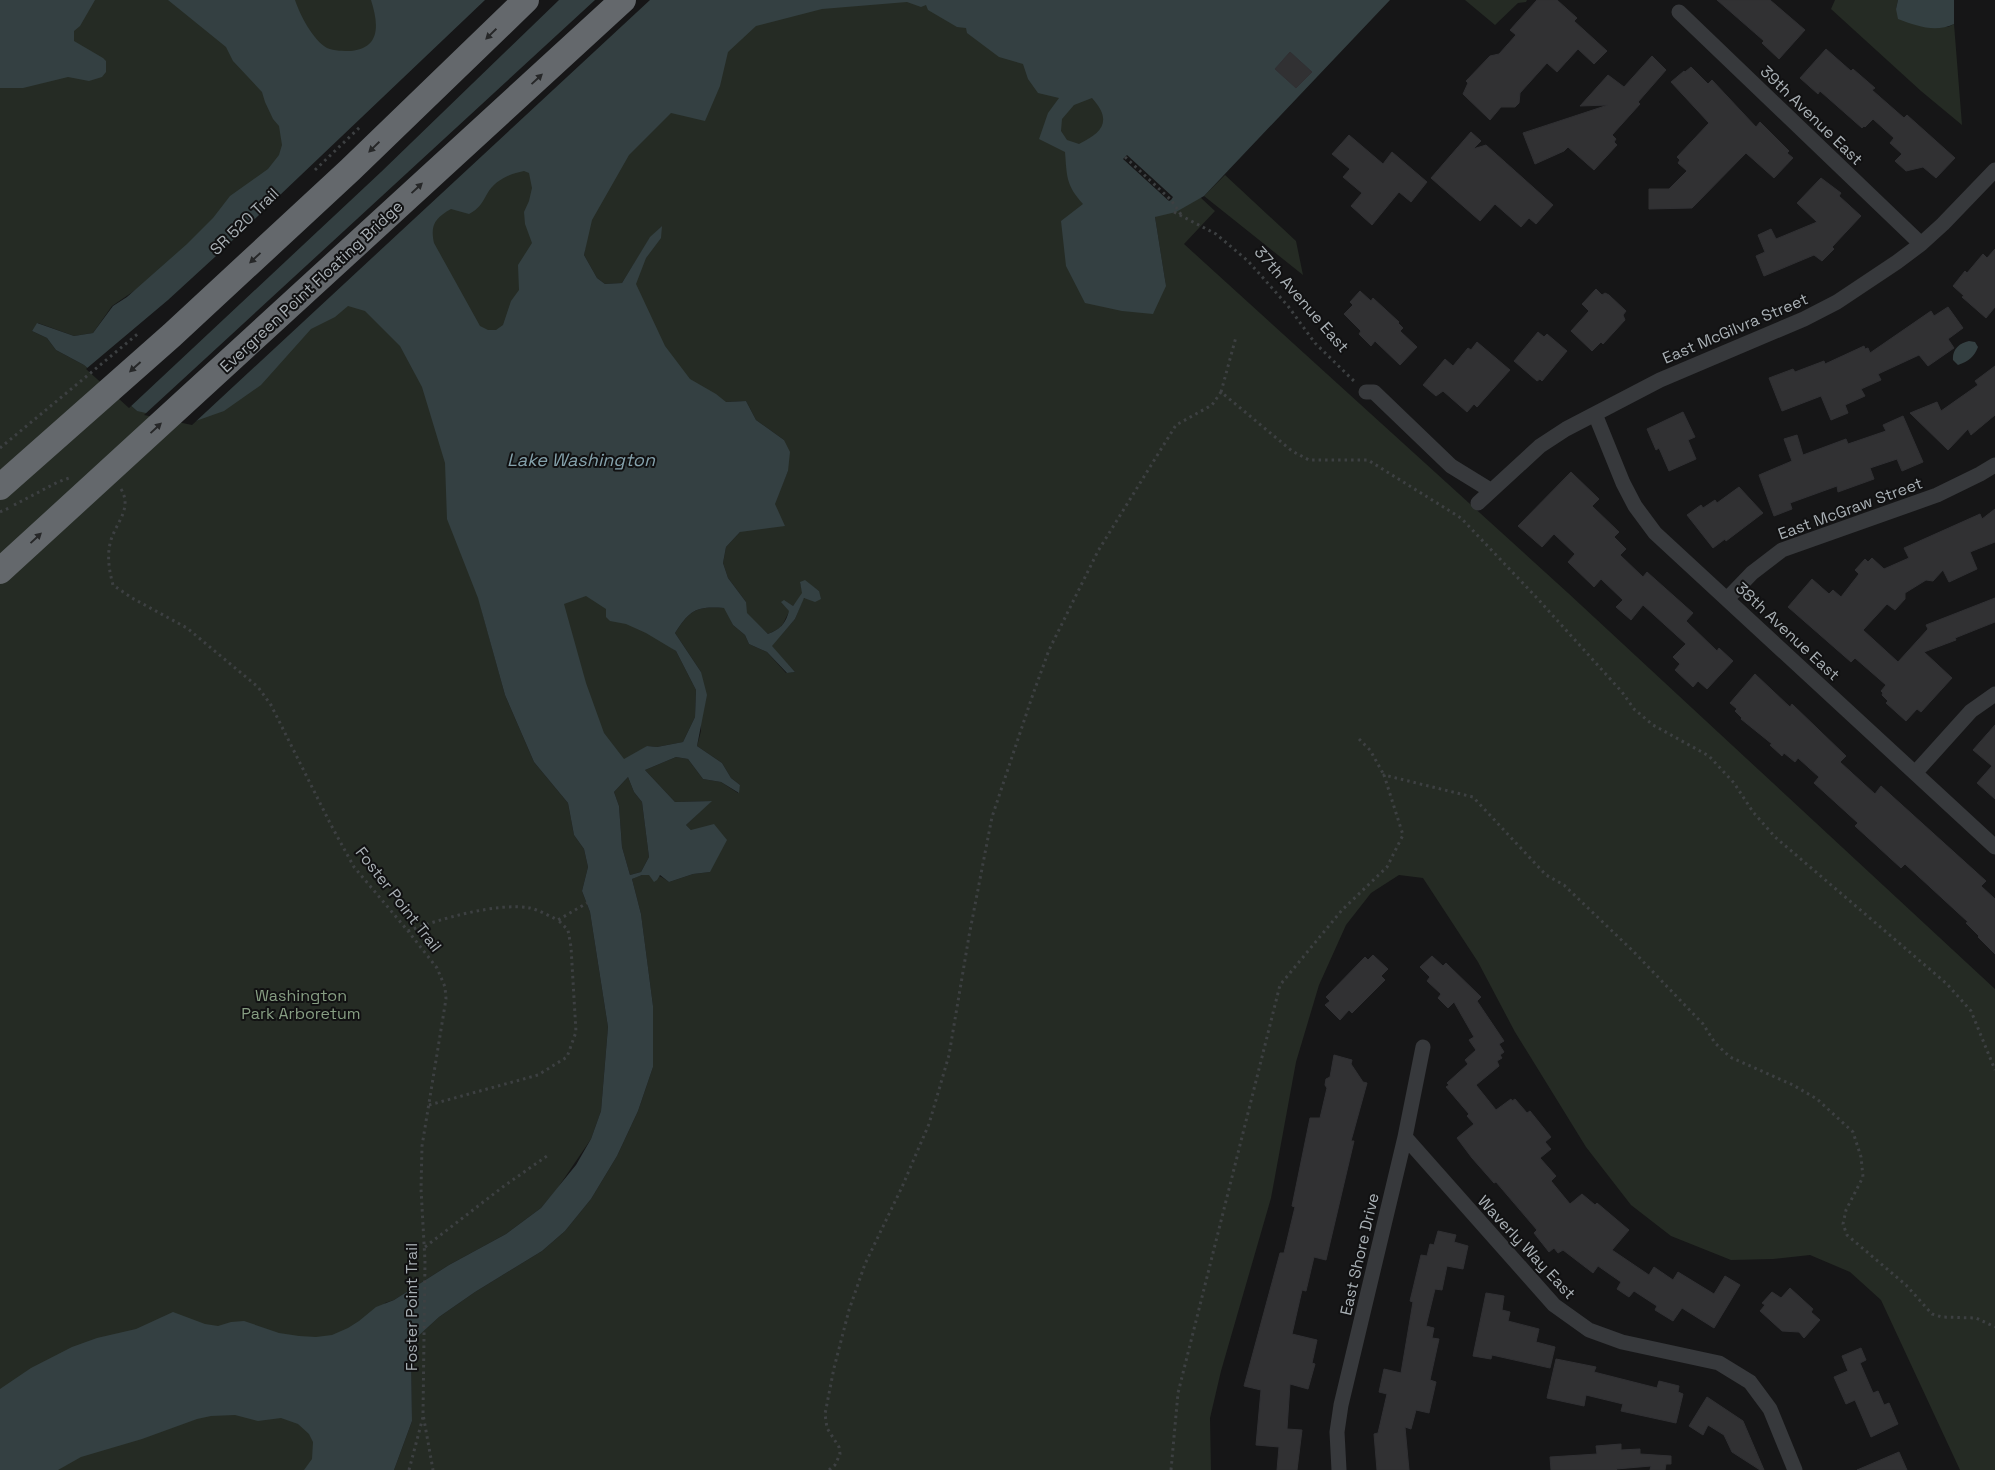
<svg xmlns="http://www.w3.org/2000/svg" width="1995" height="1470" font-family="'Space Grotesk',sans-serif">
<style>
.green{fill:#252b24}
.water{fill:#344042;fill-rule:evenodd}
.pier{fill:#161617}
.building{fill:#313133;stroke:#303033}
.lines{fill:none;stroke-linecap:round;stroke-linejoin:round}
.path{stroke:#3d4042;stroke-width:3;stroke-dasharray:2.5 4;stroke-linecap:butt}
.minor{stroke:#37393c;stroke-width:15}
.motorway{stroke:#64686c;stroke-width:26}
.motorway-bridge{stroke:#64686c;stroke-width:26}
.oneway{fill:#262728}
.labels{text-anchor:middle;stroke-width:4;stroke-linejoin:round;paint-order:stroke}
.street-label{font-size:16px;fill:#a9b0b5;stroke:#111112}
.park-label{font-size:16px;fill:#879e83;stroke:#111112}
.water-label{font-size:18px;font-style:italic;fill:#85a2ac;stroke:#111112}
</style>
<rect width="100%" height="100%" fill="#161617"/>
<path class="green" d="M0,0h192l119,123 -92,110 -107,73 -19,27 -19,3 -36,-13 -6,8 15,7 9,12 28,15 53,46 401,-306 30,126 -36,154 -129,-100 80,330 22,80 29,67 34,41 6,32 10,14 4,18 -6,24 8,21 18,115 -7,84 -10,28 -34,50 -16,19 -35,26 -57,31 -55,35 -9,3 -14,39 -371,97z
M225,0h162l-17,77z
M649,0h443l33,114 41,172 -11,-69 31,-33 29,27 -31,33 384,349 427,396v481h-35l-79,-170 -31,-28 -40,-17 -37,4 -42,1 -60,-24 -40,-31 -45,-58 -71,-115 -37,-70 -55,-84 -24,-3 -28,18 -25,32 -27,60 -23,77 -25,136 -50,173 -11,47 1,52h-817l18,-49 -1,-74 3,-7 25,-23 36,-25 67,-41 23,-20 26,-32 26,-43 21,-45 15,-44v-61l-12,-92 -9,-35c15,-7 24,-7 37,3l24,-8 17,-2 -19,-42 -5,-5 25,-24 -36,1 -30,-32 31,-13 12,2 15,20 18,3 17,11 2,-8 -9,-7 -9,-15 -25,-17 4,-15v-59l-26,-39c15,-23 21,-27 50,-25l8,17 12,10 4,9 18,8 19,21 9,-1 -24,-26 24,-27 8,-20 16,-8 -6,-4 -13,-4 3,10c-3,6 -8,9 -12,16 -10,15 -4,17 -23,25l-22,-21v-11l-18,-24 -5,-15 3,-16 14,-15 34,-28 14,-33 -4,-31 -28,-20 -10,-19 -20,1 -13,14 -91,-125 40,-65 -12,12 -28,45 -17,1 -8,-6 -13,-23 6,-34z
M1465,0h62l-1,2 -8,1 -23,22z
M1835,0h63l-2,9 52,18 6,-3 8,101 -41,-34 -90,-82z
M1225,175l71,66 7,34 -99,-79z
M589,587l87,64 20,39 -1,27 -12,25 -26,5 -10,-1 -21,21 -23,-6 -53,-128 14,-45z
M628,777l6,15 8,10 7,55 -8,15 -11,3 -8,-28 -3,-41 -5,-14z
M316,1386l22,84h-338v-11z"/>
<path class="water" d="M0,0h95l-15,26 -6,5v10l29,17 3,3v11l-4,5 -13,4 -21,-4 -45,11h-23z
M168,0h127c5,15 18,40 32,48 7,3 17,3 24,3 31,-3 27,-29 20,-51h1019l-186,196 -28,16 -21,5 11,69 -13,28 -31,-3 -37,-8 -19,-37 -5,-45 22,-17c-17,-19 -16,-27 -18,-52l-26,-13 9,-26 11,-15 -21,-5 -10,-14 -5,-15 -24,-7 -32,-24 -1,-5 -9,-1 -29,-17 -2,-5 -5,2 -14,-5 -85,7 -66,17 -28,26 -8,34 -15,35 -34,-8 -42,42 -37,65 -8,35 13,23 8,6 17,-1 28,-46 12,-11 -1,12 -15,20 -10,26 29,62 25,33 26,15 10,8 20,-1 10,19 28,20 6,12 -2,19 -13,33 10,22 -45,6 -14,15 -3,16 5,15 18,24 1,11 21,21c12,-5 17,-9 21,-23l-8,-9 3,-2 9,6 9,-13 -2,-11 5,-2 14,11 2,8 -6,3 -11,-4 -9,21 -23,27 23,26 -8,1 -20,-21 -18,-8 -4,-9 -12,-10 -9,-17c-28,-2 -34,2 -49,25l26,39 6,23 -10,51 25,17 9,15 9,7 -1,8 -18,-11 -18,-3 -15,-20 -12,-2 -31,13 30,32 37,-1 -26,24 5,5 23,-6 13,16 -17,32 -17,2 -24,8 -9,-7 -3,5 -3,2 -5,-7h-7l-10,4 9,35 12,92v61l-15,44 -21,45 -26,43 -26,32 -23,20 -67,41 -36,25 -25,23 -3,7 1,74 -18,49h-90l8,-11 1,-17 -4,-8 -11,-10 -17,-6 -23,3 -23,-6 -24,1 -14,3 -55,20 -61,18 -23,13h-58v-81l31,-21 41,-21 25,-9 39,-9 37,-17 32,12 13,2 13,-4 13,-1 35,12 20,3 17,1 16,-2 16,-7 11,-7 17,-14 18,-7 55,-35 57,-31 35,-26 35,-43 15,-26 10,-28 7,-84 -18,-115 -8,-21 6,-24 -4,-18 -10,-14 -6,-32 -34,-41 -29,-67 -27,-97 -31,-79 -2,-56 -23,-76 -22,-41 -35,-35 -17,-5 -13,11 -24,12 -50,56 -37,26 -34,12 -53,-12 -53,-46 -28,-15 -9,-12 -15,-7 5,-8 37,13 19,-3 20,-27 14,-9 60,-53 26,-26 17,-22 38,-27 11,-14 3,-10 -3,-19 -6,-7 -8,-17 -3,-10 -29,-31 -7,-14zM1092,98c21,23 10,35 -13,46l-12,-4 -6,-9 1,-12 12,-14zM524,171l5,2 3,15 -3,13 -5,11 1,12 7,19 -14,22 1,25 -8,11 -8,24 -7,5h-8l-8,-4 -46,-83c-4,-18 1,-25 17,-34l18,5c10,-5 13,-11 18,-20 8,-14 22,-20 37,-23zM586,596l20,13v8l4,4 16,3 20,9 30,18 20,39 -1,27 -12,25 -26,5 -10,-1 -23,13 -20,-26 -18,-50 -22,-79zM628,777l6,15 8,10 7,55 -8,15 -11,3 -8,-28 -3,-41 -5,-14z
M1898,0h56v24c-19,9 -37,2 -56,-5l-2,-10z
M1969,341l6,1 3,5c-4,10 -9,14 -20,18l-5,-5c-1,-10 6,-17 16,-19z"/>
<path class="pier" d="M485,0h74l-178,172 -252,236 -43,-39 82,-69 48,-44z
M595,0h55l-458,425 -48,-10z
M1127,155l46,42 -2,3 -2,1 -46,-42z"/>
<path class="building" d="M1537,0h20l20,18 -3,3 33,30 -13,13 -16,-15 -21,23 -10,-9 -27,30 -1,10 -4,4h-14l-11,13 -27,-26 5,-11 -2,-2 24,-25 9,-2 17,-19 -6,-5z
M1717,0h53l35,30 -26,29 -17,-16 2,-2z
M1826,49l25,22 2,-2 22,19 -3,2 32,28 3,-3 48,43 -19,20 -13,-11 -17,4 -11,-10 7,-7 -12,-11 4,-5 -21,-19 -8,8 -1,-1 -2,2 -42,-37 -2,3 -18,-16z
M1290,52l22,20 -16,16 -21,-19z
M1652,56l14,14 -28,32 2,2 -28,31 4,4 -2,3 3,3 -23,25 -26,-23 -4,4 -29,13 -12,-31 85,-28 -28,1 28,-31 16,12z
M1691,67l17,17 4,-4 44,47 4,-5 29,29 -2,2 6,5 -19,20 -28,-25 -54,55 -43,1v-20h20l18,-18 -9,-8 2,-3 -3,-3 32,-34 -38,-41 13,-11 1,1z
M1471,132l10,9 -8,8 13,-4 67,60 -17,19 -7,-6 -8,9 -26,-23 -15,17 -49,-43z
M1349,135l34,29 9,-12 35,30 -16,20 -12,-10 -27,33 -21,-19 11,-13 -19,-16 7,-8 -18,-15z
M1821,178l20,15 -2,3 22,20 -29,31 2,2 -12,12 -8,-6 -50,21 -8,-20 9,-4 -7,-17 13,-6 5,10 41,-17 -20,-19z
M1995,249v58l-9,11 -24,-21 2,-1 -11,-10 12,-15 2,2 16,-19 4,4z
M1596,289l6,6 3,-2 4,2 17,16 -3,4 2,5 -22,24 -2,-2 -9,9 -21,-20 18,-20 -7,-7z
M1360,291l11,10 2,-3 26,24 -1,1 5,5 -3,3 17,16 -17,18 -25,-24 -4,5 -12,-12 2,-3 -17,-17 9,-9 -3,-3z
M1948,307l15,21 -15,11 6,9 -26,18 -9,-11 -41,19 3,6 -20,9 4,7 -20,9 3,8 -17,7 -10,-24 -39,15 -13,-33 24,-9 2,3 29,-11 1,3 39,-18 1,3 3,-1 2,5 61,-42 3,5z
M1538,332l6,5 3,-3 20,17 -25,30 -2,-2 -3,2 -23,-20z
M1477,342l33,28 -33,37 -3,-3 -7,8 -24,-21 -7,5 -13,-11 22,-26 8,7 15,-18 3,2z
M1995,366v49l-24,20 -3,-6 -20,21 -38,-37 27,-11 4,9 37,-26 -3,-4z
M1683,412l12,25 -7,3 8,19 -27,12 -10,-23 -3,2 -9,-21z
M1903,416l20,46 -21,9 -5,-12 -27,9 4,11 -36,13 -1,-6 -47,17 2,6 -18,7 -15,-41 33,-14 -8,-22 13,-4 6,20 43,-16 2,5 38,-13 -3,-6z
M1571,472l28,27 -7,7 27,26 -5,5 12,12 -6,6 23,22 4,-5 46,41 -7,8 31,30 2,-3 14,13 -26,28 -9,-8 -5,6 -18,-17 5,-6 -7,-7 13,-13 -43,-39 -12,15 -15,-13 7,-7 -22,-21 -7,8 -26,-25 7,-8 -21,-20 -12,13 -24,-21z
M1739,487l24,26 -37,28 -1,-2 -12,9 -26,-33 14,-10 2,3 12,-8 2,3z
M1995,509v33l-25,10 7,17 -28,13 -6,-12 -10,11 -7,-1 -21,13v6l-10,11 -8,-6 -24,26 35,32 30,-33 -2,-4 69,-27v24l-40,16 1,2 -32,12 28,26 -31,34 -4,-3 -11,12 -20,-18 2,-2 -6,-6 1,-2 -2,-2 5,-6 -31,-27 -4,4 -63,-55 24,-28 17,15 4,-4 8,7 18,-23 -4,-4 10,-11 3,3 4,-4 12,11 25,-11 -5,-10 76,-34 2,5z
M1755,674l35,33 2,-3 54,52 -6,6 35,32 6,-8 105,95 -5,5 14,13v55l-17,-17 1,-1 -13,-13 2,-1 -63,-58 -4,4 -46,-42 3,-3 -44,-40 5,-6 -21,-19 -3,4 -11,-9 -2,3 -12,-11 2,-1 -31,-25 1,-1 -7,-7 2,-2 -7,-6z
M1995,725v74l-18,-16 15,-17 -19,-16z
M1373,955l15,14 -7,7 4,4 -33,33 -3,-3 -9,10 -15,-15 5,-4 -4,-4 39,-40 3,3z
M1432,956l11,10 3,-3 35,34 -4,4 27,40 -5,3 5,8 -4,3 2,3 -5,3 2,5 -23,19 20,25 15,-11 1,2 3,-2 12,14 3,-2 21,26 -6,5 6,7 -11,9 16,18 -5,5 19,23 12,-10 13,11 2,-2 32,27 -17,20 37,25 5,-8 19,13 5,-8 36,22 11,-18 15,9 -26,43 -32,-20 -9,13 -18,-11 2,-4 -23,-15 -5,6 -12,-8 4,-7 -23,-16 -5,7 -30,-23 -5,3 -4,-5 -5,4 -15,-19 3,-3 -41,-48 -2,1 -22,-25 -15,-20 17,-14 -7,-8 2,-2 -23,-27 3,-2 -2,-2 21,-19 -3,-4 11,-10 -7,-10 5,-3 -20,-35 -6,6 -10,-10 3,-4 -14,-13 3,-4 -10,-10z
M1334,1055l18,5 -1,4 12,18 4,1 -16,58h3l-28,119 -12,-3 -8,34 -4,-1 -10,44 25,6 -5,23 3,1 -7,25 -18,-5 -3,45 15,1 -5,40h-20l2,-23 -23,-2 5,-55 -17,-4 36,-133h4l11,-46 -3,-1 18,-88h10l7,-30 -2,-3 1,-6 4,-2z
M1438,1231l18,4 -2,7 14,4 -5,23 -16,-3 -5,24 -7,-1 -9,37 8,2 -2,10 7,1 -9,41 6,2 -7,31 -13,-3 -5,19 -6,-2 4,43h-32l-3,-36 4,-1 9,-39 -8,-2 5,-23 17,4 12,-71 -3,-1 11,-46 6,1 3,-12 4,1z
M1790,1288l23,21 -2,3 9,8 -16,18 -5,-6 -17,-1 -22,-20 5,-6 -3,-2 10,-11 9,6z
M1486,1293l18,3 -2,14 8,2 -2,9 31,8 -3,13 19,5 -5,21 -58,-13 -1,4 -18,-3z
M1861,1348l5,12 -6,3 13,30 5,-2 6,14 5,-2 9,21 -27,13 -16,-37 -9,4 -12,-27 14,-6 -6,-15z
M1556,1359l40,8 -2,5 63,16 2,-7 20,5 -1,6 5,2 -7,29 -55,-12 2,-7 -37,-9 -2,11 -37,-8z
M1707,1397l36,24 21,49h-4l-28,-18 -8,-17 -16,-10 -5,10 -14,-9z
M1621,1444v6l19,-1v5l31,2v8h-5l-1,6h-15l1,-4 -35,3 1,1h-66l-1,-13 47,-3 -1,-8z
M1899,1452l8,18h-50z"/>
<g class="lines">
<path class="path" d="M1125,157l46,43 11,16
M315,170l46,-44
M1174,212l42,22 32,27 40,45 27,37 41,40
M1221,392l15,-55
M0,448l140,-116
M121,489c11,18 -3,32 -9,48 -6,16 -3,33 1,48l19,13 55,30 71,59 13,18 60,120 23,42 54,64 29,37 8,19 1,12 -24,147 -1,43 4,72 -2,153 10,56
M14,505l44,-23 11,-4
M0,512l9,-4
M1359,739l11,11 14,25
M408,931c31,-12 90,-29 122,-23 9,2 19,8 28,12l29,-17
M429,1105l109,-30 29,-18 9,-25 -5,-85 -3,-17 -10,-10
M425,1247l79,-61 43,-30
M409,1470l14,-53
M829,1470l6,-5 5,-11 -1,-7 -12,-19 -2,-14 9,-46 15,-58 16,-46 37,-77 27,-63 20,-69 20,-119 23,-119 40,-120 17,-47 49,-99 78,-126 36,-20 9,-13 71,59 17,9h59l93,58 76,80 85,94 12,17 19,16 56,31 25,27 19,29 22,25 172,147 24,27 24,59
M1171,1470l7,-77 102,-408 62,-75 45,-43 16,-32 -19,-60 89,22 73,78 18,10 69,66 70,73 12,19 15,14 63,28 24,14 36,33 8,25 2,20 -17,33 -3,14 4,11 59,50 26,29 10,3 34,1 19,9"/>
<path class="minor" d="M1679,12l242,232
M1366,392h8l77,74 39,24
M1595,414l28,69 12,23 20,27 340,314
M1478,503l62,-57 26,-17 94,-49 144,-61 33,-17 60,-40 24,-18 22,-20 52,-54
M1727,599l25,-26 30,-23 155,-55 43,-21 15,-9
M1916,772l55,-61 24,-17
M1405,1137l149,168 35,25 33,12 97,21 31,19 20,27 25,61
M1339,1470l-2,-38 4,-27 64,-268 18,-90"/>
<path class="motorway" d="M0,487l172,-152 178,-165 176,-170"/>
<path class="motorway-bridge" d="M0,571l623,-571"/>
</g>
<defs><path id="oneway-solid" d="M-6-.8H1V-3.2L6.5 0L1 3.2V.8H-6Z" transform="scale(1.25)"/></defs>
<g class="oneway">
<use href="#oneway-solid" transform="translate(491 34) rotate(136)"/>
<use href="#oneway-solid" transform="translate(537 79) rotate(-43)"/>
<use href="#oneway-solid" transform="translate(374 147) rotate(136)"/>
<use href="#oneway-solid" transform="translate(417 188) rotate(-43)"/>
<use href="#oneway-solid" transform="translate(255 258) rotate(137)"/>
<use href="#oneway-solid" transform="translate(135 367) rotate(138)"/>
<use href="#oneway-solid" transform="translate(156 428) rotate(-43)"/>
<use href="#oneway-solid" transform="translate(36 538) rotate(-43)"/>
</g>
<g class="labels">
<g class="street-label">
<text transform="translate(1812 115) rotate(44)" y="6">39th Avenue East</text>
<text transform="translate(244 221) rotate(-44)" y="6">SR 520 Trail</text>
<text transform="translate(311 286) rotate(-43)" y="6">Evergreen Point Floating Bridge</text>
<text transform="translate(1302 299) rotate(49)" y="6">37th Avenue East</text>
<text transform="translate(1735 328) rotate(-23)" y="6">East McGilvra Street</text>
<text transform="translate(1850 508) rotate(-20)" y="6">East McGraw Street</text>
<text transform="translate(1788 631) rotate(43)" y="6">38th Avenue East</text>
<text transform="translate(399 899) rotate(52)" y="6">Foster Point Trail</text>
<text transform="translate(1527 1247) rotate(47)" y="6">Waverly Way East</text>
<text transform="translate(1359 1254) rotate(-77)" y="6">East Shore Drive</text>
<text transform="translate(411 1307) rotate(-90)" y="6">Foster Point Trail</text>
</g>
<g class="park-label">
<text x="301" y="1001">Washington<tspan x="301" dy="18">Park Arboretum</tspan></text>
</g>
<g class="water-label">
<text x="581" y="466">Lake Washington</text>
</g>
</g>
</svg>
